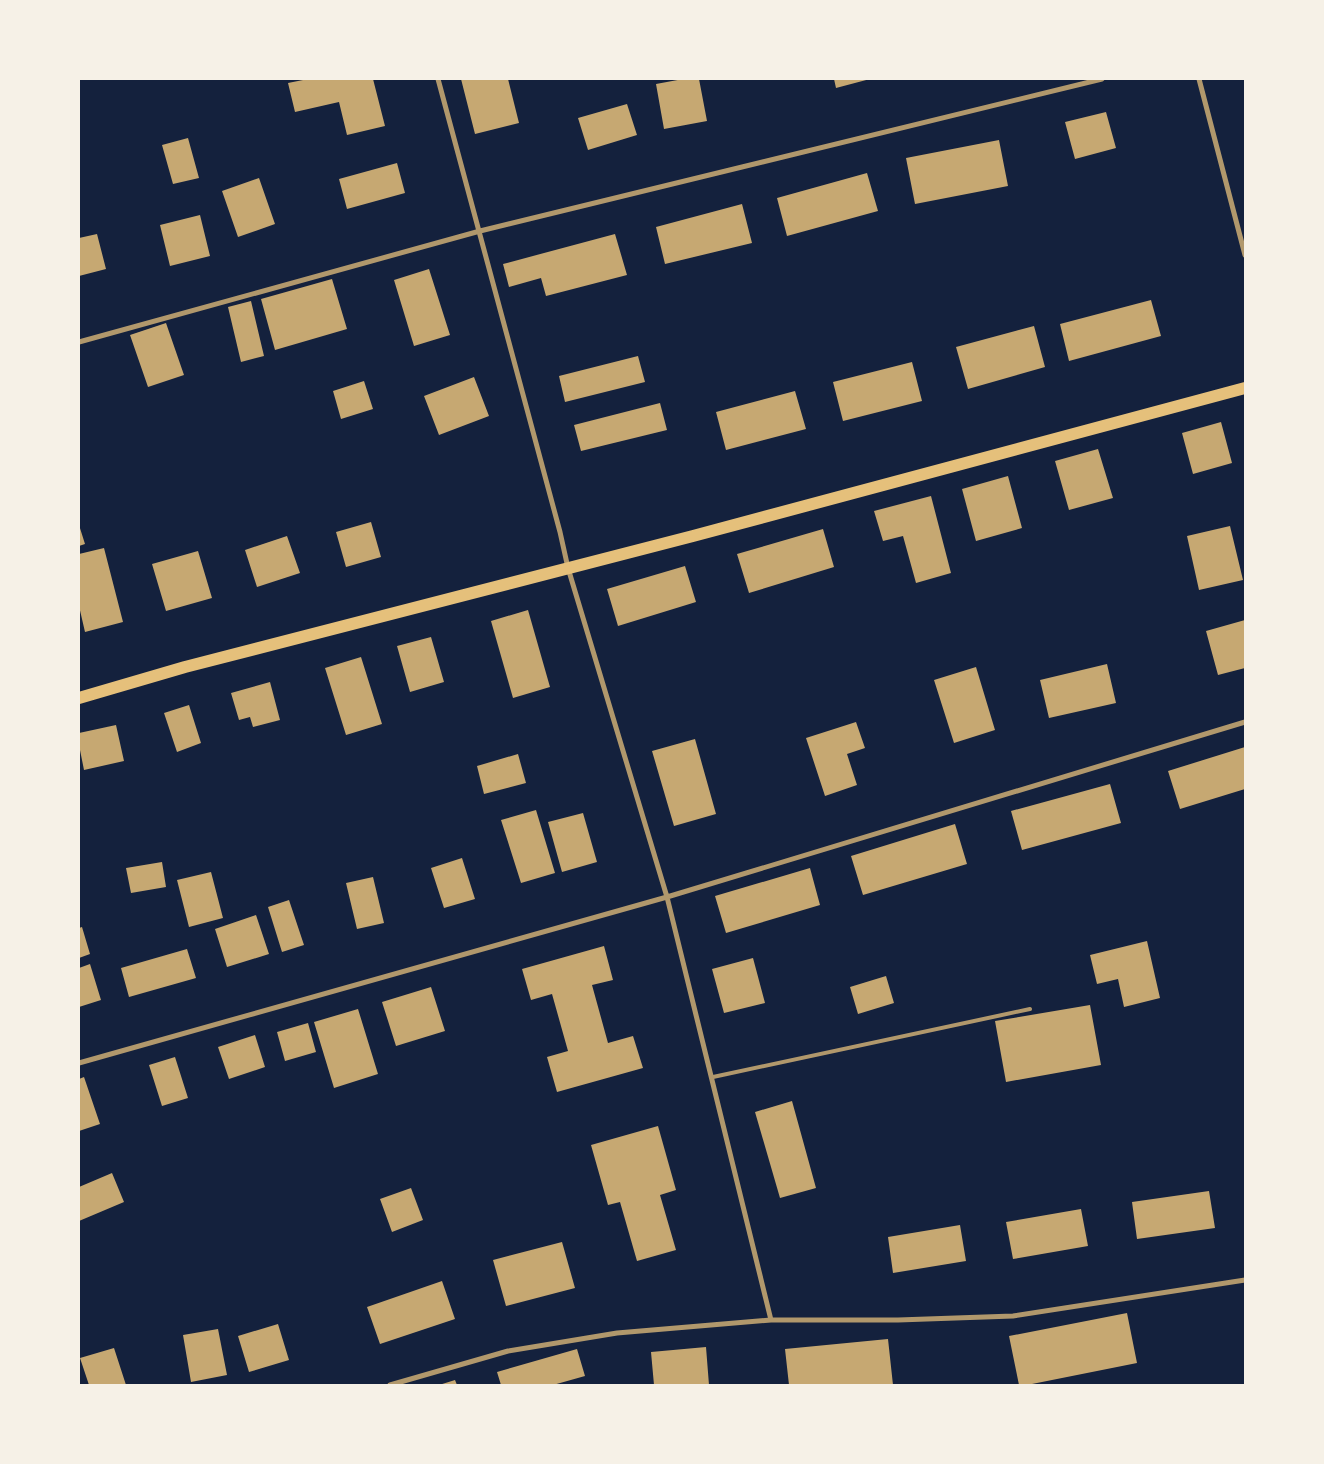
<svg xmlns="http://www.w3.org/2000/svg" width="1324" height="1464" font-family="'Fira Sans',sans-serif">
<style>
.building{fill:#c6a872}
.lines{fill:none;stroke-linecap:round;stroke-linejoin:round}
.service{stroke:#b1986c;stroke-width:4}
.minor{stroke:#b1986c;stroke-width:5}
.primary{stroke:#e5c07b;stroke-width:12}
</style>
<rect width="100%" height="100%" fill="#14213d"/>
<path class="building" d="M308,79h65l12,47 -38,9 -8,-33 -44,10 -7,-29z
M461,79h47l11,44 -44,11z
M683,79h16l8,42 -43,8 -8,-45z
M834,79h36l-34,9z
M627,104l10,31 -49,15 -10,-32z
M1106,112l10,36 -41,11 -10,-37z
M188,138l11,40 -26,6 -11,-39z
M999,140l9,46 -93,18 -9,-46z
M397,163l8,30 -58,16 -8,-30z
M867,173l11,38 -91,25 -10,-38z
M259,178l16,46 -37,13 -16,-46z
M742,204l10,39 -87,21 -9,-37z
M200,215l10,41 -40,10 -10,-41z
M97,234l9,35 -27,7v-38z
M615,234l12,41 -81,21 -5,-18 -32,9 -6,-23z
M429,269l21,66 -36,11 -20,-66z
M332,279l15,50 -72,21 -14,-51z
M1151,300l10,36 -92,25 -9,-37z
M251,301l13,55 -23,6 -13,-55z
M166,323l18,52 -36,12 -18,-52z
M1034,326l11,41 -77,22 -12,-42z
M638,356l7,26 -80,20 -6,-26z
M912,362l10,39 -79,20 -10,-39z
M474,377l15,39 -50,19 -15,-39z
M364,381l9,28 -32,10 -8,-28z
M795,391l11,38 -80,21 -10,-38z
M660,403l7,27 -86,21 -7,-26z
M1221,422l11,41 -39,11 -11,-41z
M1098,449l15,49 -44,12 -14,-49z
M1008,476l14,52 -46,13 -14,-52z
M931,496l20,77 -35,10 -13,-47 -20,5 -9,-30z
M371,522l10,35 -35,10 -10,-35z
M79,525l6,19 -6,2z
M1230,526l13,54 -44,10 -12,-54z
M823,529l11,38 -85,26 -12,-39z
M287,536l13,37 -43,14 -12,-37z
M104,548l19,74 -38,10 -6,-26v-52z
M198,551l14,47 -46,13 -14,-47z
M685,566l11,36 -78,24 -11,-37z
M528,610l22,77 -37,11 -22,-77z
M1245,620v48l-27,7 -12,-44z
M431,637l13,45 -34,10 -13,-46z
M361,657l21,67 -36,11 -21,-67z
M1107,664l9,39 -67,15 -9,-38z
M976,667l19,63 -41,13 -20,-63z
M270,682l10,38 -27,7 -3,-10 -11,3 -8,-27z
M189,705l12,38 -24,9 -13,-39z
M856,722l9,26 -18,6 10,31 -32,11 -19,-58z
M116,725l8,36 -40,9 -5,-25v-12z
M695,739l21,75 -42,12 -22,-75z
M1245,747v42l-65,20 -12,-38z
M518,754l8,29 -42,11 -7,-28z
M1110,784l11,39 -99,27 -11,-39z
M536,810l19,63 -34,10 -20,-63z
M583,813l14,49 -35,10 -14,-50z
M955,824l12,40 -104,31 -12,-39z
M462,858l13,41 -31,9 -13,-40z
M162,862l4,25 -35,6 -5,-25z
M810,868l10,37 -94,28 -11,-37z
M211,872l12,46 -34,9 -12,-47z
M373,877l11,46 -27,6 -11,-46z
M289,900l15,45 -22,7 -14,-45z
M256,915l13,39 -42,13 -12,-38z
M82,927l8,27 -11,4v-30z
M1147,941l13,57 -36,9 -6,-28 -21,5 -7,-29z
M604,946l9,34 -21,5 16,58 25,-7 10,32 -86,24 -10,-35 21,-6 -16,-57 -21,6 -9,-31z
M187,949l9,29 -67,19 -8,-29z
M753,958l12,45 -41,10 -12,-44z
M90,964l11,36 -22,7v-39z
M886,976l8,27 -36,11 -8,-27z
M431,987l14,44 -49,15 -14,-44z
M1090,1005l11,60 -95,17 -11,-61z
M358,1009l20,65 -44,14 -20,-66z
M308,1023l8,29 -31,9 -8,-29z
M255,1035l10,32 -36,12 -11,-32z
M175,1057l13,41 -26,8 -13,-41z
M84,1077l16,47 -21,7v-52z
M792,1101l24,87 -36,10 -25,-86z
M658,1126l18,64 -16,5 16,55 -39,11 -17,-59 -12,3 -17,-60z
M112,1173l12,29 -45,19v-34z
M411,1188l12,32 -31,12 -12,-33z
M1209,1191l6,37 -78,11 -5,-37z
M1081,1209l7,37 -75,13 -7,-37z
M960,1225l6,36 -73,12 -5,-36z
M562,1242l13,46 -69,18 -13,-46z
M442,1281l13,38 -75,25 -13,-37z
M1127,1313l10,50 -110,22h-8l-10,-49z
M278,1324l11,36 -40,12 -11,-36z
M218,1329l9,46 -36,7 -8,-47z
M888,1339l5,46h-104l-4,-36z
M706,1347l3,38h-55l-3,-33z
M114,1348l12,37h-37l-9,-27z
M577,1349l8,27 -32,9h-52l-4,-13z
M455,1380l2,5h-18z"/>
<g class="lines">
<path class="service" d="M713,1077l317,-68"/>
<path class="minor" d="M438,79l122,453 8,36 99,329 104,423
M1199,79l46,176
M79,342l401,-111 622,-152
M79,1063l588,-166 578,-175
M390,1385l118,-34 109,-18 154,-13h127l115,-4 232,-36"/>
<path class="primary" d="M79,698l106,-31 508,-131 552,-148"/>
</g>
<rect width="1324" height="1464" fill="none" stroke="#f6f1e7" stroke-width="160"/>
</svg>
